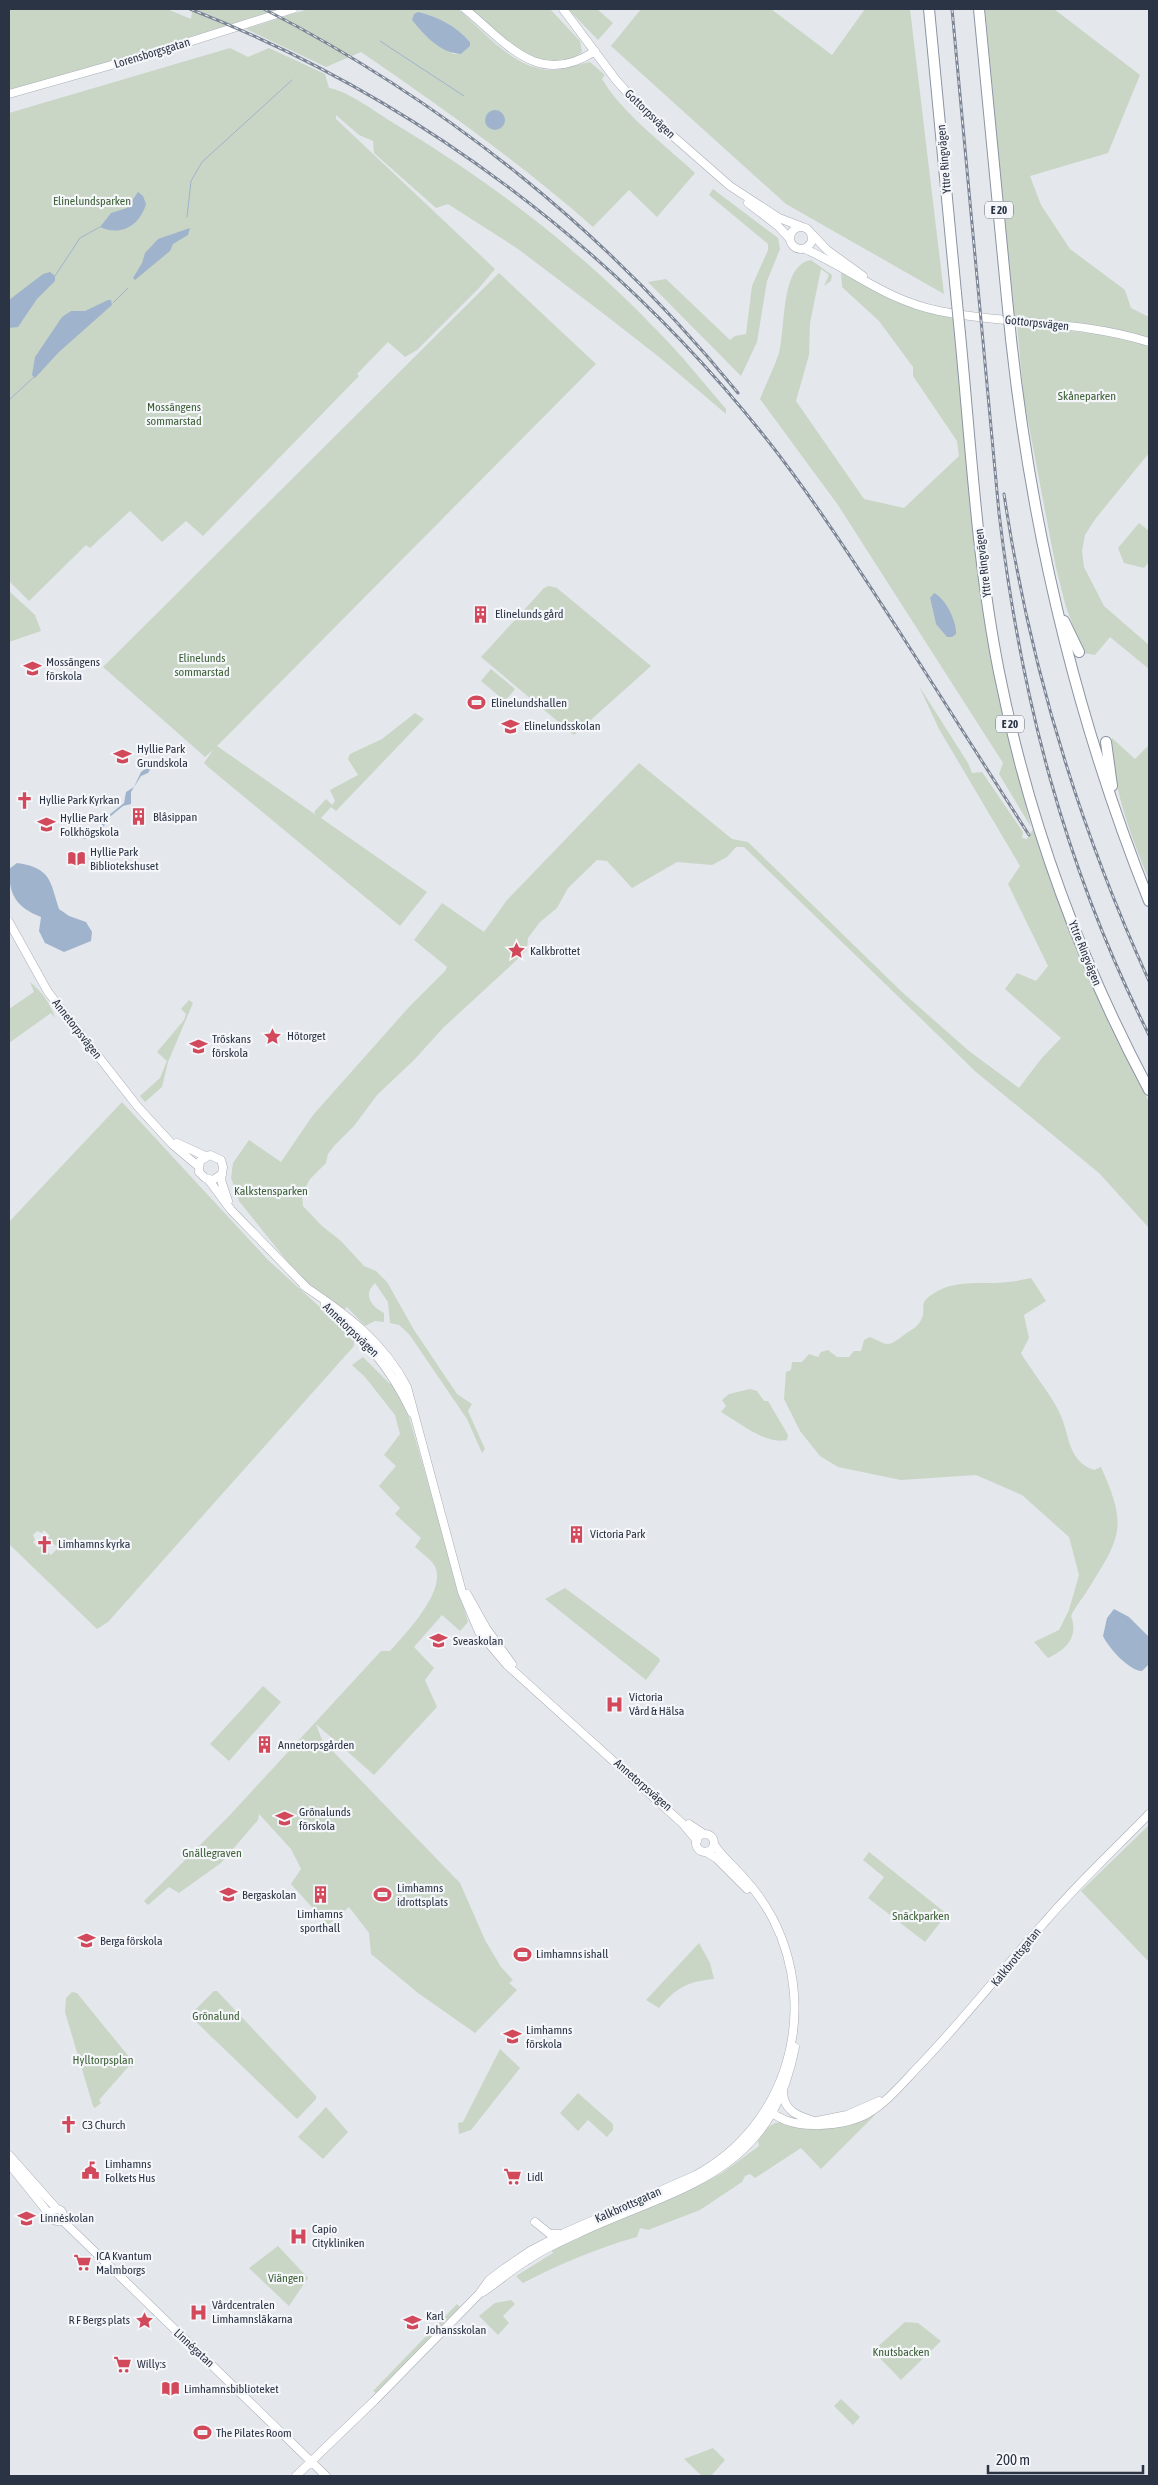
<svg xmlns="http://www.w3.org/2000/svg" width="1158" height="2485" font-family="'Asap Condensed',sans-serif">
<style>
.green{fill:#c9d6c5;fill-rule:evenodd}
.water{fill:#9fb4cc}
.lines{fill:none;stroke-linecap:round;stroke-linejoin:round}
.stream{stroke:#9fb4cc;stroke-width:1}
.secondary-casing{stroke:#a9aeb7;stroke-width:9}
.highway-casing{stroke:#8b94a3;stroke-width:12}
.secondary{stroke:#fff;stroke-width:8}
.highway{stroke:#fff;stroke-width:10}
.rail-casing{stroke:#7d8696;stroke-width:3}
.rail{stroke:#f4f6f9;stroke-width:1;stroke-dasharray:4;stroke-linecap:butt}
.highway-bridge-casing{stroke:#8b94a3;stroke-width:12;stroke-linecap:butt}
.highway-bridge{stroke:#fff;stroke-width:10}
.labels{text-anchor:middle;stroke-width:4.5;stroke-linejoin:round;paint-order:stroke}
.shield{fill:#f4f6f9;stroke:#676e7b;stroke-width:1}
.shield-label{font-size:11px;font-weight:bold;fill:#2b3445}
.street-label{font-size:12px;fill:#2b3445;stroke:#f4f6f9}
.park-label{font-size:12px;fill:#3f6138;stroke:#f4f6f9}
.poi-label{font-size:12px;fill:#2b3445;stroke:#f4f6f9;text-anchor:start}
</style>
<rect width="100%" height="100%" fill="#e4e7ec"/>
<path class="green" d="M9,9h158l24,10 1,-7 9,-3h78l-150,47 -120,34z
M308,9h150c26,22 57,62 95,61 13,0 24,-6 37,-8l15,13 -3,4c20,34 64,67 93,94l-38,44 -28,-27 -36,37c-72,-64 -152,-120 -232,-175l-35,15 -80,-38zM426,14c17,6 32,14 44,28 -4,9 -6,12 -17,12z
M470,9h80l30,32 2,11c-39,33 -85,-20 -112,-43z
M568,9h29l16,14 -15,17z
M641,9h130l61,46 33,-46h45l34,285 -158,-90 -175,-158z
M985,9h69l86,66 -32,78 -78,23 11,29 29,44 55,41 6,18 18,9v21l-49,-12 -86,-9z
M230,48l18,9 21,-9 56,26 4,14c19,3 48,25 66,36 100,60 195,134 274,219 20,21 38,44 57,66v5l-67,-57 -55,-43 -86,-65 -70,-45 -12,4 -62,-55 -1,-12 -14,-6 -23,-20v4l159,150 -16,19 -62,62 -12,7 -17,-15 -31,32 2,2 -156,160 -17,-15 -24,21 -32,-31 -40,37 -4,-3 -57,56 -20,-20v-468z
M713,189l65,49 2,11 -13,32 -10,61 -16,34 -93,-94 18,-3 64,61 5,-4 11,-2 6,-48 16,-36v-6l-59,-49z
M811,260l21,15 -1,6 -7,5 5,-11 -8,-6 -11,54 -1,32 -13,46 68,98 40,9 55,-52 -2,-15 -44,-65v-9l-34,-46 -37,-34 -1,-16 58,31 54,15 27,272 17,102 34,136 -32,-53 4,-11 -165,-258 -78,-106c6,-15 14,-31 19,-46 7,-25 1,-88 32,-93zM930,598l12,3 12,20 -18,3z
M499,273l97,91 -379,382 99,69 -2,-3 12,-13 6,6 3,-4 -5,-11 28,-15 -10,-16 2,-5 32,-15 33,-26 9,6 -88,92 -5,-4 -10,11 106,74 -27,34 -192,-159 -4,-4 9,-13 -8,7 -102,-90z
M1017,325l90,10 42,11v107l-53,65 -11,17 -3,16 2,16 20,39 45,39v24l-39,-32 -15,18 -12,-2 -17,-46 -10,-39 -32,-168z
M1139,523l10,8v31l-5,6 -20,-5 -6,-15z
M549,586l8,2 94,78 -77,69 -93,-78 63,-69z
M9,591l26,24 6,16 -32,11z
M491,669l24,20 -10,12 -24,-20z
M919,686l49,77 4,10 10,-1 41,60 -1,6 5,1 6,-10 22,65 30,77 64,131v126l-50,-55 -123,-101 -232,-225h-8l-9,10 -15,8 -35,-3 -45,26 -25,-27 -10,-1 -29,28 -11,20 -17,14 -12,16 -1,11 -6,7 -78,72 -29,32 -37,35 -23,31 -20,20 -6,8 -2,9 -16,16 -8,15 1,12 19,20 19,15 23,25 12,5 11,11 27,48 43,64 15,10 -4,7 17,38 -3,4 -15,-34 -58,-85 -10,-9 -9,-2 -2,-21 -13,-19c-13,12 -3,24 9,30v9l-9,-1 -10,5 -18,-19 -2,2 -11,-5 -35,-28 -60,-75 -8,-23 2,-15 16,-23 32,22 32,-47 96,-108 36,-36 2,-4 -33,-27 28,-37 42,29 23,-32 132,-137 93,76 16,3 154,150 67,59 50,37 22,-29 20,-21 -56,-49 12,-16 19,8 12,-15 -40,-82 12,-18 -81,-137z
M1112,738l23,21 14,-14v135c-17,-42 -38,-94 -37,-142z
M30,982c12,10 21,22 25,36l-4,-5 -42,30v-34l25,-17z
M189,1000l4,3 -25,59 -6,25 -17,15 -5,-6 20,-18 7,-17 -10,-9 27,-32 2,-6 -5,-5z
M122,1102l146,158 86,78v8l-246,276 -11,7 -88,-85v-322zM44,1530l6,6 -2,2 10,10 -7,7 -10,-9 -2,2 -6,-6 2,-2 -2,-5 4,-4 5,2z
M1031,1278l15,23 -22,14 5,23 -8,15c11,19 33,45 40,63 9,21 7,45 33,54l7,-3c27,60 20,70 -14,124 -5,8 -12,16 -16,25 8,21 -5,34 -23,42l-14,-16 25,-12 10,-20 10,-35 -10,-38 -47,-42 -46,-20 -75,5 -63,-13 -18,-11 -20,-25 -16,-32 2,-27 5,-2 1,-8h10l7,-8 9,3 3,-5 7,-2 9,7h12l5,-6h7l3,-11 6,-3c18,8 17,11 34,-2 6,-5 13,-7 17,-15 7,-12 -6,-16 15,-28 21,-13 49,-7 72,-10 8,0 16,-3 23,-4z
M363,1357l26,26 6,3 14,31 59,205 -8,9 -18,-16 -28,32 20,21 -9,12 12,27 -63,68 -58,-51 6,16 138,143 25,57 16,27 12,13 -4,3 8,7 -42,43 -57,-40 -47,-39 -2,-21 -20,-26 -21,18 -37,-41 10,-15 -10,-20 -32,-35 -1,6 -37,43 -42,30 -10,-6 -21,18 -4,-4 85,-85 152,-165h9c15,-17 54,-57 46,-82 -2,-8 -15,-16 -21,-22l6,-9 -26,-24 5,-6 -21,-22 17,-20 -12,-11 16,-21 -5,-19 -30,-38 -13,-12z
M750,1389l7,2 7,10h4l20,34 -1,5c-22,5 -48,-18 -66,-28l5,-6 -4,-6 7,-6z
M565,1588l94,70 1,3 -14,19 -101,-81z
M263,1686l18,16 -52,59 -19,-17z
M1149,1825v137l-68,-71z
M869,1852l78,62 -22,28 -57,-44 16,-21 -21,-17z
M699,1943l11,20 4,16c-27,3 -37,8 -55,29l-13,-8z
M214,1991h3l99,105v3l-19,20 -105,-101 1,-6z
M72,1992l5,1 57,70 -2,5 -3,-2 -30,34 2,3 -6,5 -2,-2 -28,-94 1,-14z
M500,2049l20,19 -49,62 -12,4 -1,-11 5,-1z
M578,2093l35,31v6l-6,7 -19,-17 -10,11 -18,-18z
M326,2107l22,25 -25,27 -25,-22z
M871,2114l4,1 -54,54 -20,-21 -46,30 -5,-4 -5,2 -3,6 -42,28 -52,20 -8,-2 -3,9c-40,11 -77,27 -114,46l-7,-7 37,-23 -2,-4 16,-8 131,-55 24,-13 37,-27 -1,-5 9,-13 8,-5z
M278,2246l30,32 -19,28 -40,-38z
M511,2300l4,4 -12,12 6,7 -11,12 -19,-19 16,-13z
M457,2304l3,3 -84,86 -3,-2z
M905,2322l13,1 23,18 -40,39 -28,-29z
M841,2399l19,18 -7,8 -19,-19z
M713,2448l12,12 -14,16h-9l-18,-17z"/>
<path class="water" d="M418,12c21,5 38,14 52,30v4l-9,8c-21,-1 -37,-19 -49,-34l2,-6z
M485 120a10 10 0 1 1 20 0a10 10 0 1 1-20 0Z
M138,192l5,4 3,8c-6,21 -25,33 -46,23l11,-14 16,-5z
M190,228l-2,7 -15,9 -3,7 -35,29 -2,-2 9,-15 3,-10 13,-14z
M50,272l5,4v5l-18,18 -19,28 -9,1v-28l34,-26z
M108,300h3l1,5 -53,47 -24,26 -3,-3 3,-18 27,-40 9,-6h14z
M934,593c11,5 23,28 22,41l-4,3h-5l-11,-13 -6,-26z
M148,767l3,1 -3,5 -7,3 -10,16v12l-8,2 -17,14 -3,10 -14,4 -4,5 -3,-1 3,-5 15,-3 4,-11 20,-16 2,-11 8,-5 7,-15z
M17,863c35,5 33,19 42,46l10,7 17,6 6,10 -1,9 -27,11 -19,-9 -6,-12 2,-14c-25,-10 -32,-22 -32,-48z
M1114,1609l15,8 20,20v27l-7,7c-13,0 -34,-24 -39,-35l4,-18z"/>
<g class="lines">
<path class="stream" d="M380,41l84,55
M187,217l4,-36 11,-19 90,-82
M55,276l25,-38 20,-11
M113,303l15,-15
M9,400l25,-23"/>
<defs>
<path id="secondary" d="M465,9c41,33 73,80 130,42
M563,9l53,71 26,29 88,77 49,32 21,8
M9,94l145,-41 139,-44
M748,203l30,23 12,13
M790 238a11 11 0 1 1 22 0a11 11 0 1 1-22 0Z
M813,235l14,15 36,26
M805,249c48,21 80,51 134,62 69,14 142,9 210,31
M9,922l39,70 90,115 35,38 25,21
M177,1143l28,13
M222,1174l-9,6 -8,-2 -6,-6 1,-11 10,-6 11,5 2,7 -2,13 7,21
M208,1179l23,31 76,78
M304,1286c42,28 79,55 103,101l55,205 17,40 28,33 176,159 14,17
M325,1304c40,36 63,59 87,109
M467,1594l19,34 26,36
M689,1824l15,10
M696 1843a9 9 0 1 1 18 0a9 9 0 1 1-18 0Z
M706,1852l10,6 31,31
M783,2091c0,20 15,25 31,30
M767,2107c19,25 75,21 100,7 19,-11 35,-30 50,-46 45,-46 84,-97 127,-145 32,-38 70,-73 105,-109
M817,2121l30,-6 32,-14
M9,2155l47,53
M9,2164l41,51
M51 2215a6 6 0 1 1 12 0a6 6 0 1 1-12 0Z
M61,2219l265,257
M535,2222l15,12h9
M483,2292c15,-10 28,-22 43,-31 16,-11 33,-19 51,-27 102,-48 193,-57 218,-187
M296,2476l78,-75 105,-107 10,-14 16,-12 25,-17 34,-18 132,-58c92,-50 124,-164 77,-256 -8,-15 -18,-29 -29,-41 -10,-12 -22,-21 -30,-34"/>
<path id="highway" d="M929,9l27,284
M979,9l28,290
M960,334c11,113 17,227 39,338 29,146 80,287 150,418
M1011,339c21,193 66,382 138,562
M1064,621l15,31
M1106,742l6,44"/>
</defs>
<use href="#secondary" class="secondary-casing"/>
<use href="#highway" class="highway-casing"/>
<use href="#secondary" class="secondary"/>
<use href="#highway" class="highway"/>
<defs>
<path id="rail" d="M190,9c225,88 425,239 575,428 49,62 91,128 134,194 43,68 87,136 130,204
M264,9c183,94 344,224 474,384
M952,9l47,504c22,186 66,354 150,522
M1004,494c25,168 75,333 145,487"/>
</defs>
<use href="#rail" class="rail-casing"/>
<use href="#rail" class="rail"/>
<defs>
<path id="highway-bridge" d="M956,293l4,41
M1007,299l4,40"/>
</defs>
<use href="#highway-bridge" class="highway-bridge-casing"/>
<use href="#highway-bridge" class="highway-bridge"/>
</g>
<defs>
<symbol id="building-bare" viewBox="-9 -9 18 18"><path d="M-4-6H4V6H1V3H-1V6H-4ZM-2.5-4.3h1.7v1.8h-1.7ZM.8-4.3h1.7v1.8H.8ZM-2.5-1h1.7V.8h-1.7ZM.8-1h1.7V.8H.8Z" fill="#d1495b" stroke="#f4f6f9" stroke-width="2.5" paint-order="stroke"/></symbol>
<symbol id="school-bare" viewBox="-9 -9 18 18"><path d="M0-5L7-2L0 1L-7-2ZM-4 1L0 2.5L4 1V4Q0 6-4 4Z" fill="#d1495b" stroke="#f4f6f9" stroke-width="2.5" paint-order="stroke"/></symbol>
<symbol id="stadium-bare" viewBox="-9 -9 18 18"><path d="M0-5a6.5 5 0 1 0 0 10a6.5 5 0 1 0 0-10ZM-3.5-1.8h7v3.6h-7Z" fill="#d1495b" stroke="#f4f6f9" stroke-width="2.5" paint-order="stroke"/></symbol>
<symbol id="church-bare" viewBox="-9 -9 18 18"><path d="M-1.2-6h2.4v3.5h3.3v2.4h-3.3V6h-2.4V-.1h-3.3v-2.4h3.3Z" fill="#d1495b" stroke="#f4f6f9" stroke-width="2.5" paint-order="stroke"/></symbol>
<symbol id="university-bare" viewBox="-9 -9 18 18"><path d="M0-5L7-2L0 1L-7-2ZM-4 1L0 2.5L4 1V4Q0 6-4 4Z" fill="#d1495b" stroke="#f4f6f9" stroke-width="2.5" paint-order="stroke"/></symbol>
<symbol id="library-bare" viewBox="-9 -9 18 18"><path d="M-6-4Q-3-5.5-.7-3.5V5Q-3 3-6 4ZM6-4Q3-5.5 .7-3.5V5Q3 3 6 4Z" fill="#d1495b" stroke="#f4f6f9" stroke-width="2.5" paint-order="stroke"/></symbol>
<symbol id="sight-bare" viewBox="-9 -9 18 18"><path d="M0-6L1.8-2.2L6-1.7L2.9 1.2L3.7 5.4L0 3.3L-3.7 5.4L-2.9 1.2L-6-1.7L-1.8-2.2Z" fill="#d1495b" stroke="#f4f6f9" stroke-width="2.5" paint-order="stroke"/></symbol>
<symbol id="hospital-bare" viewBox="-9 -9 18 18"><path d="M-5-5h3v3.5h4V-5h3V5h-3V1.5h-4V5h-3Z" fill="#d1495b" stroke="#f4f6f9" stroke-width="2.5" paint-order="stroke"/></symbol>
<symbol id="civic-bare" viewBox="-9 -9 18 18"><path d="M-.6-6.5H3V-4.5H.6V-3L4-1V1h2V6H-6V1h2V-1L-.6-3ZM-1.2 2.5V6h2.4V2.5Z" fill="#d1495b" stroke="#f4f6f9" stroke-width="2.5" paint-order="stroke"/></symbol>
<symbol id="supermarket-bare" viewBox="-9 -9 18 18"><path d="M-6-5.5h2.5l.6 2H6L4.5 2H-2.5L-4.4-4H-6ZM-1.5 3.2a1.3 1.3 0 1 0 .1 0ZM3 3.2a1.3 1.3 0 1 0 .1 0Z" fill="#d1495b" stroke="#f4f6f9" stroke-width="2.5" paint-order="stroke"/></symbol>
</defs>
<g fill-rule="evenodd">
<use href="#building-bare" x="468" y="602" width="25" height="25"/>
<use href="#school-bare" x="20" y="656" width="25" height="25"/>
<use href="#stadium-bare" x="464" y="690" width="25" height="25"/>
<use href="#school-bare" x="498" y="714" width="25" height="25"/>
<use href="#school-bare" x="110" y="744" width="25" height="25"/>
<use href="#church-bare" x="12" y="788" width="25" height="25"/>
<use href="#building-bare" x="126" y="804" width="25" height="25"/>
<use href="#university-bare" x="34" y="812" width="25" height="25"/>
<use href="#library-bare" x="64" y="846" width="25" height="25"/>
<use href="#sight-bare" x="504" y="938" width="25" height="25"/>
<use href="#sight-bare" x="260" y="1024" width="25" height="25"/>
<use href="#school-bare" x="186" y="1034" width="25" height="25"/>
<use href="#building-bare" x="564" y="1522" width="25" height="25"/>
<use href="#church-bare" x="32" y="1532" width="25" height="25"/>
<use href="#school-bare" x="426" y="1628" width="25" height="25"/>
<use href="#hospital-bare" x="602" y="1692" width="25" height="25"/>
<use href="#building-bare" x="252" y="1732" width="25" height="25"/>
<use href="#school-bare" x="272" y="1806" width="25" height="25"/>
<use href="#school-bare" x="216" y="1882" width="25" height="25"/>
<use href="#building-bare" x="308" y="1882" width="25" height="25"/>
<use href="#stadium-bare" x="370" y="1882" width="25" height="25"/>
<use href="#school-bare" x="74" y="1928" width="25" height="25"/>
<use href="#stadium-bare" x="510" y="1942" width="25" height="25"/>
<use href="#school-bare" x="500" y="2024" width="25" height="25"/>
<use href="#church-bare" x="56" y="2112" width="25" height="25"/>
<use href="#civic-bare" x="78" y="2158" width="25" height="25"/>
<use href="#supermarket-bare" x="500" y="2164" width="25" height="25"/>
<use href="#school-bare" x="14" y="2206" width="25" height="25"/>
<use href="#hospital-bare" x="286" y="2224" width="25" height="25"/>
<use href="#supermarket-bare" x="70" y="2250" width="25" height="25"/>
<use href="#hospital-bare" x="186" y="2300" width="25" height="25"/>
<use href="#sight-bare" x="132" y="2308" width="25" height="25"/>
<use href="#school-bare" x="400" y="2310" width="25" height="25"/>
<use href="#supermarket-bare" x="110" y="2352" width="25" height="25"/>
<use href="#library-bare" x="158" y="2376" width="25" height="25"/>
<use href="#stadium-bare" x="190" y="2420" width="25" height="25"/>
</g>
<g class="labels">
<g class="shield">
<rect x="985" y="201.5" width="28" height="17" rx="4"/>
<rect x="996" y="715.5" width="28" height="17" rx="4"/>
</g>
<g class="shield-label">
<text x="999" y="214">E 20</text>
<text x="1010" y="728">E 20</text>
</g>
<g class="street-label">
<text transform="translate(152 53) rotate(-17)" y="4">Lorensborgsgatan</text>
<text transform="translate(650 114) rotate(44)" y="4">Gottorpsvägen</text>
<text transform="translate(944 159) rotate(-95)" y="4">Yttre Ringvägen</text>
<text transform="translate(1037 323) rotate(6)" y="4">Gottorpsvägen</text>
<text transform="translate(983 563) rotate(-97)" y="4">Yttre Ringvägen</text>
<text transform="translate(1085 953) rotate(68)" y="4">Yttre Ringvägen</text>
<text transform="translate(77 1029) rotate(52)" y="4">Annetorpsvägen</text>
<text transform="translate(351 1330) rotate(44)" y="4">Annetorpsvägen</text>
<text transform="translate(643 1785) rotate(41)" y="4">Annetorpsvägen</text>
<text transform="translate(1016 1957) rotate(-51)" y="4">Kalkbrottsgatan</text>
<text transform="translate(628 2205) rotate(-24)" y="4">Kalkbrottsgatan</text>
<text transform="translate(194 2348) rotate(43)" y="4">Linnégatan</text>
</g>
<g class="park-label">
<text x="92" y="205">Elinelundsparken</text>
<text x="1087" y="400">Skåneparken</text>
<text x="174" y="411">Mossängens<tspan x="174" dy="14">sommarstad</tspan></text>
<text x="202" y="662">Elinelunds<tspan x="202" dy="14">sommarstad</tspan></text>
<text x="271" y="1195">Kalkstensparken</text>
<text x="212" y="1857">Gnällegraven</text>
<text x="921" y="1920">Snäckparken</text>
<text x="216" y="2020">Grönalund</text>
<text x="103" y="2064">Hylltorpsplan</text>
<text x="286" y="2282">Viängen</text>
<text x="901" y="2356">Knutsbacken</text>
</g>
<g class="poi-label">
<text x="495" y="618">Elinelunds gård</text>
<text x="46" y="666">Mossängens<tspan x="46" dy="14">förskola</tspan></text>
<text x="491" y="707">Elinelundshallen</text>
<text x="524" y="730">Elinelundsskolan</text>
<text x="137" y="753">Hyllie Park<tspan x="137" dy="14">Grundskola</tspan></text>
<text x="39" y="804">Hyllie Park Kyrkan</text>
<text x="153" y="821">Blåsippan</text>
<text x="60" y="822">Hyllie Park<tspan x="60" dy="14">Folkhögskola</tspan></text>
<text x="90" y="856">Hyllie Park<tspan x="90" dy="14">Bibliotekshuset</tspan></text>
<text x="530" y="955">Kalkbrottet</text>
<text x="287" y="1040">Hötorget</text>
<text x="212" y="1043">Tröskans<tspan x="212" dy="14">förskola</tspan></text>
<text x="590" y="1538">Victoria Park</text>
<text x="58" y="1548">Limhamns kyrka</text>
<text x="453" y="1645">Sveaskolan</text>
<text x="629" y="1701">Victoria<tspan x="629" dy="14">Vård &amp; Hälsa</tspan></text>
<text x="278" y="1749">Annetorpsgården</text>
<text x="299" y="1816">Grönalunds<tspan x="299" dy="14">förskola</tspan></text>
<text x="397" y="1892">Limhamns<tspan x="397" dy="14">idrottsplats</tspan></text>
<text x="242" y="1899">Bergaskolan</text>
<text x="320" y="1918" text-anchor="middle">Limhamns<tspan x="320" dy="14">sporthall</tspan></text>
<text x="100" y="1945">Berga förskola</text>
<text x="536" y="1958">Limhamns ishall</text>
<text x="526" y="2034">Limhamns<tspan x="526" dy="14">förskola</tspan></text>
<text x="82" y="2129">C3 Church</text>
<text x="105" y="2168">Limhamns<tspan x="105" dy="14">Folkets Hus</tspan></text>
<text x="527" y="2181">Lidl</text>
<text x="40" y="2222">Linnéskolan</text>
<text x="312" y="2233">Capio<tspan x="312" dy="14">Citykliniken</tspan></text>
<text x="96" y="2260">ICA Kvantum<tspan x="96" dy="14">Malmborgs</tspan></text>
<text x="212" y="2309">Vårdcentralen<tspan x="212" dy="14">Limhamnsläkarna</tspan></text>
<text x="426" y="2320">Karl<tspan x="426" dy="14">Johansskolan</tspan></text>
<text x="130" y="2324" text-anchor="end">R F Bergs plats</text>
<text x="137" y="2368">Willy:s</text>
<text x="184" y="2393">Limhamnsbiblioteket</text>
<text x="216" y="2437">The Pilates Room</text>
</g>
</g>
<rect width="1158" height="2485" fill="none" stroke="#2b3445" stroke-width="20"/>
<path d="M988 2465v8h155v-8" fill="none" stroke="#2b3445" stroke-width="2.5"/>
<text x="996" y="2465" font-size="15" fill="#2b3445" stroke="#f4f6f9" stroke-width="4" paint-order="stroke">200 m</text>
</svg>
